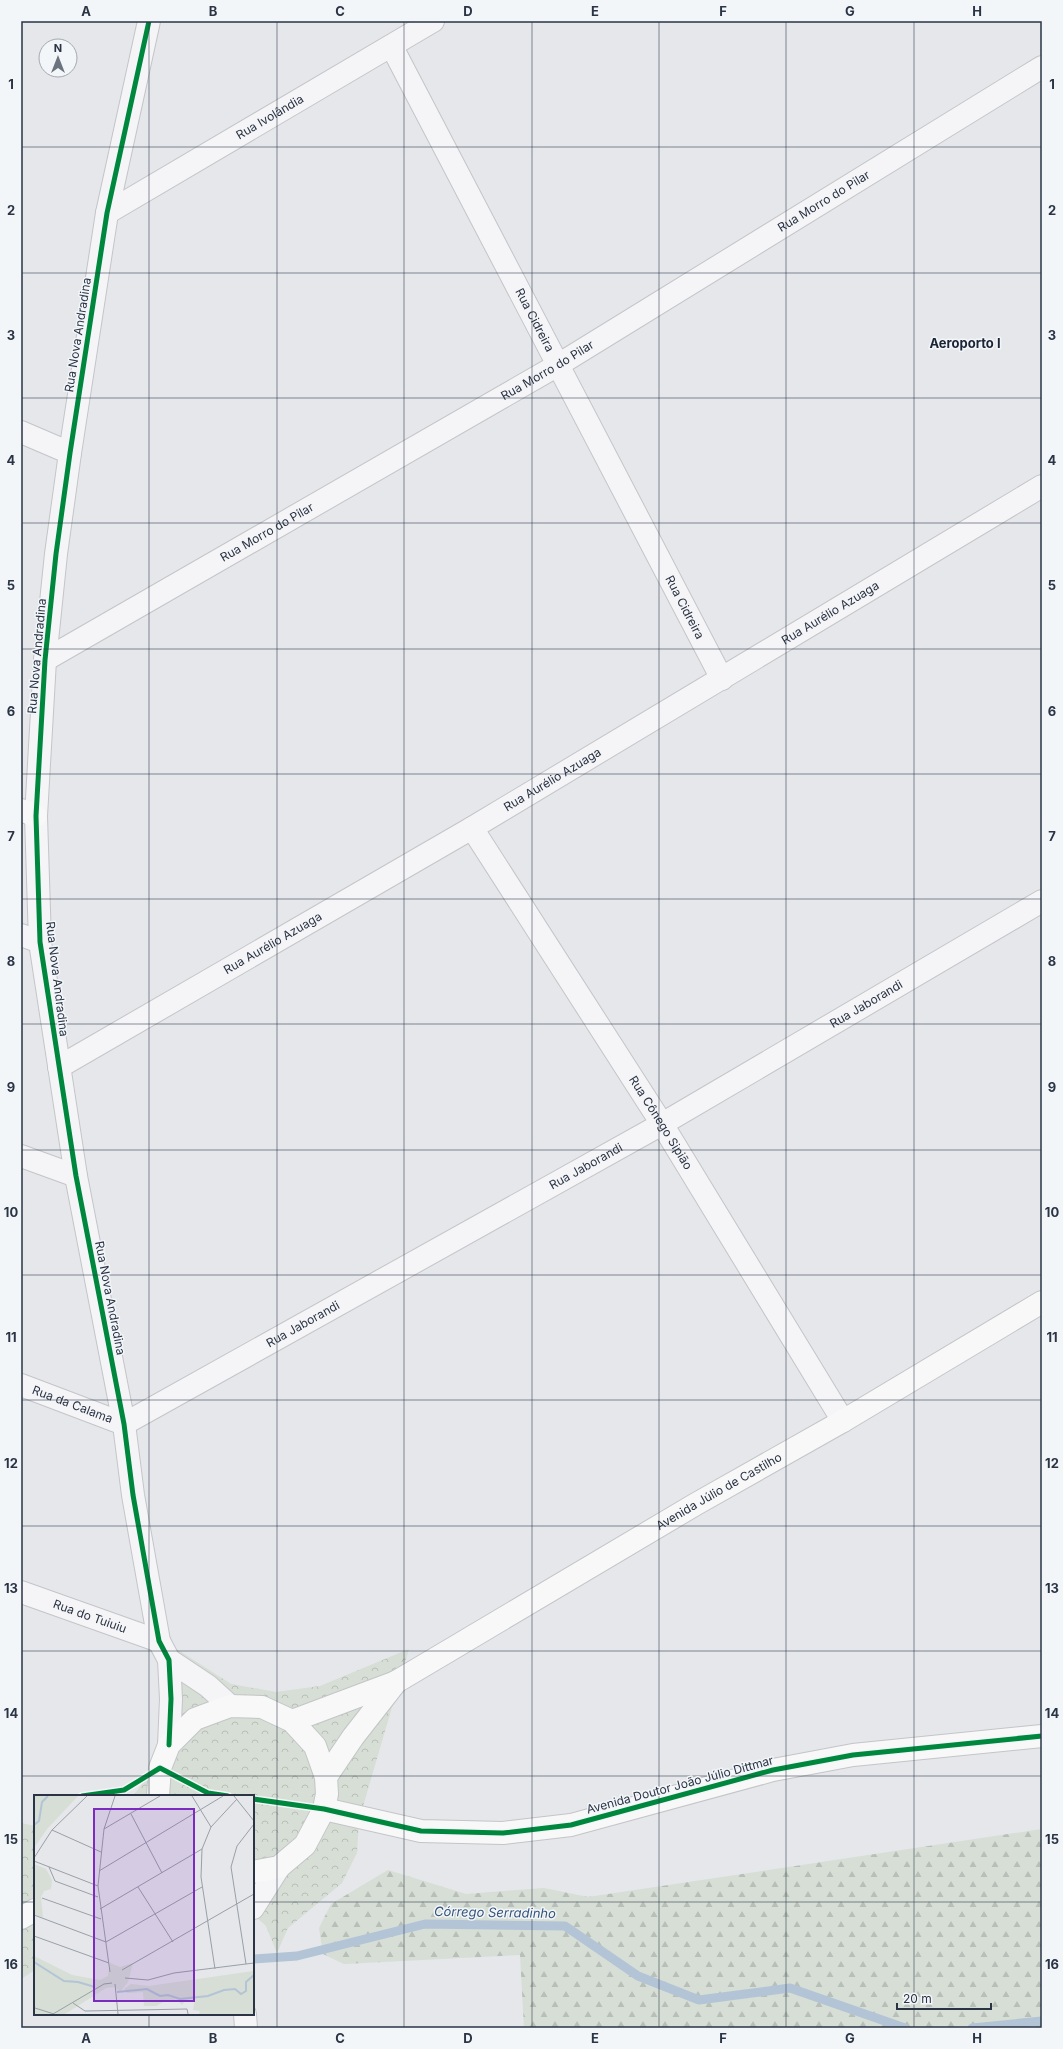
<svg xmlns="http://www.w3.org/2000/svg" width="1063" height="2049" font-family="Inter,sans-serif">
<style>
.forest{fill:url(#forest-firs)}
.park{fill:url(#park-crowns)}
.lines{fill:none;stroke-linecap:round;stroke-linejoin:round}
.stream{stroke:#b3c4d6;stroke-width:9}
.street-casing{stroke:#c3c5c8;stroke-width:24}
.secondary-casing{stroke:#c3c5c8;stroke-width:24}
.street{stroke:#f5f5f7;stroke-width:22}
.secondary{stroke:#f8f8f8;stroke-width:22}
.cycleway-casing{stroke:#f3f6f9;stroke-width:8}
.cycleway{stroke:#00873e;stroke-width:5}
.grid{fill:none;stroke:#2a3445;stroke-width:1;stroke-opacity:0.55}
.labels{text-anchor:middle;stroke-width:3;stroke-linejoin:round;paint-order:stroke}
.street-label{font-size:12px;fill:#2a3445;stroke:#f3f6f9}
.neighbourhood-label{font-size:13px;font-weight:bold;fill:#1c2536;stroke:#f3f6f9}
.water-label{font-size:13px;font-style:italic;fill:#33537b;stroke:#f3f6f9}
.inset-river{fill:none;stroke:#b3c4d6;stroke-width:2}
.inset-road{fill:none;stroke:#9a9fa8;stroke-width:1}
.view{fill:#7b2cbf;fill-opacity:0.15;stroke:#7b2cbf;stroke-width:2}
.inset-edge{fill:none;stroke:#2a3445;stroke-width:2}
.neatline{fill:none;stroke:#2a3445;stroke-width:1.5}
.grid-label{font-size:13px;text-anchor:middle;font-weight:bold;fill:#2a3445}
</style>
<defs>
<pattern id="forest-firs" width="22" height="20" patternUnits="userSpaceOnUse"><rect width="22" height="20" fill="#d6ded5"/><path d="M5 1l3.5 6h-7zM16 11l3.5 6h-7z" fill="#b8bfb8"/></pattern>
<pattern id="park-crowns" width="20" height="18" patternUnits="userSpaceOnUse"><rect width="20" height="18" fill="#d6ded5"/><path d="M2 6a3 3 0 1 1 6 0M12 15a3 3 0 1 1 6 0" fill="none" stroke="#b8bfb8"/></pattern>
</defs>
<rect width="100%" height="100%" fill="#e5e7ea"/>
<path class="forest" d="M1042,1829v199h-518l-4,-73 -176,9 -21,-10 -4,-26 12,-24 57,-34 78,24 78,-6 44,9z"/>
<path class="park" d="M167,1643l64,41 45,8 44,-6 89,-37 -50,171 -2,33 -15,30 -54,45 -11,25 -11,-27 -13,-12v-118h-120c33,-39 30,-104 34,-153z
M21,1823l14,3v144l-14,9z"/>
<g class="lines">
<path class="stream" d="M253,1959l44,-3 128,-32 140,2 73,50 61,24 91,-12 115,40
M972,2028l70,-7"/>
<defs>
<g id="street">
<path d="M149,21l-42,192 -37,240 -14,101 -11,106 -9,156 4,126 36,234 48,248 9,71 26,146 10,19 2,39 -2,46"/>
<path id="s1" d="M392,47l330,632"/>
<path id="s2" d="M107,213l326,-192"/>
<path d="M21,432l49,21"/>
<path id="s3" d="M45,660l513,-295 484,-298"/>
<path id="s4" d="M472,828l190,296 181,297"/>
<path d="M21,935l19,7"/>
<path id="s5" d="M59,1067l413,-239 570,-342"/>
<path d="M21,1156l55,20"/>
<path id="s6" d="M21,1385l103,39 538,-300 380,-223"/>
<path id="s7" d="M21,1592l138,49"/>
<path d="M169,1660l39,26 22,20"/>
<path d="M253,1908l26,-41"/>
<path d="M245,2014l1,14"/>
</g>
<g id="secondary">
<path d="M21,810l15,6"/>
<path id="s8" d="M292,1721l104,-39 300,-178 147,-83 199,-119"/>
<path d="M326,1777l27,-40 43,-55"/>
<path d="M158,1796l2,-28 9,-23 26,-26 35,-13 32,1 30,14 23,25 11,31 1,17 -3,15 -19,36 -26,22 -26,5"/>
<path d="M324,1809l97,22 82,2 68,-8 202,-55 80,-15 189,-19"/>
<path d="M21,1918l14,-8"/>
</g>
</defs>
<use href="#street" class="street-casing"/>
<use href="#secondary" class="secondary-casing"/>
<use href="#street" class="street"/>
<use href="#secondary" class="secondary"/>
<defs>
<path id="cycleway" d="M149,21l-42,192 -37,240 -14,101 -11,106 -9,156 4,126 36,234 48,248 9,71 26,146 10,19 2,39 -2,46
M82,1796l42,-6 36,-22 48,25 20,3
M253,1799l71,10 97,22 82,2 68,-8 202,-55 80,-15 189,-19"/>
</defs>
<use href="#cycleway" class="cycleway-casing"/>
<use href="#cycleway" class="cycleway"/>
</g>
<path class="grid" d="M149,21v1775M277,21v2007M404,21v2007M532,21v2007M659,21v2007M786,21v2007M914,21v2007M21,147h1021M21,273h1021M21,398h1021M21,523h1021M21,649h1021M21,774h1021M21,899h1021M21,1024h1021M21,1150h1021M21,1275h1021M21,1400h1021M21,1526h1021M21,1651h1021M21,1776h1021M21,1902h14M253,1902h789M149,2014v14"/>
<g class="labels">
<g class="street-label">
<text dy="4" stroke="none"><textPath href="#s2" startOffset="189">Rua Ivolândia</textPath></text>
<text dy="4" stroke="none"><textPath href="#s3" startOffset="904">Rua Morro do Pilar</textPath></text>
<text dy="4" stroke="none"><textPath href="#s1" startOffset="308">Rua Cidreira</textPath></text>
<text transform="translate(78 335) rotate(-81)" y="4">Rua Nova Andradina</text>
<text dy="4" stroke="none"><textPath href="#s3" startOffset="580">Rua Morro do Pilar</textPath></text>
<text dy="4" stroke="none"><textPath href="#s3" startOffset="256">Rua Morro do Pilar</textPath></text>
<text dy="4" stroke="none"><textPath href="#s1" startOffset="632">Rua Cidreira</textPath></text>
<text dy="4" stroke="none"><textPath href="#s5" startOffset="895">Rua Aurélio Azuaga</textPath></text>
<text transform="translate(37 656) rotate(-85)" y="4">Rua Nova Andradina</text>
<text dy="4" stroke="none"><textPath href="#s5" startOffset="571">Rua Aurélio Azuaga</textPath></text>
<text dy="4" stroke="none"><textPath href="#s5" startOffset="247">Rua Aurélio Azuaga</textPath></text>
<text transform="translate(57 979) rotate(83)" y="4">Rua Nova Andradina</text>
<text dy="4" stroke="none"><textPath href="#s6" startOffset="963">Rua Jaborandi</textPath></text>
<text dy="4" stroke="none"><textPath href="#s4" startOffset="350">Rua Cônego Sipião</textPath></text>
<text dy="4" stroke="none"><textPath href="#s6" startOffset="639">Rua Jaborandi</textPath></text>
<text transform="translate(110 1298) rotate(79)" y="4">Rua Nova Andradina</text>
<text dy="4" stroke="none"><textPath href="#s6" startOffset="315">Rua Jaborandi</textPath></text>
<text dy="4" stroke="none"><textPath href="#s6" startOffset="55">Rua da Calama</textPath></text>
<text dy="4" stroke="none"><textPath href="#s8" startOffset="486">Avenida Júlio de Castilho</textPath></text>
<text dy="4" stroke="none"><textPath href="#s7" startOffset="73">Rua do Tuiuiu</textPath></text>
<text transform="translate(680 1785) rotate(-15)" y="4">Avenida Doutor João Júlio Dittmar</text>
</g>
<g class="neighbourhood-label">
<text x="965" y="348">Aeroporto I</text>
</g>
<g class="water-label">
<text transform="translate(495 1912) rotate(1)" y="5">Córrego Serradinho</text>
</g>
</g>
<g transform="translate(34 1795)">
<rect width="220" height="220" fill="#e5e7ea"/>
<path d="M0,69l12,5 6,11 -1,9 -7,2 -3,6 2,21 -9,-4zM220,176v43h-55l1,-3 -7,-1 2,-11 -9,1 -4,5 -6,-6 -5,3 -4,-2 -11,6h-12l-1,-14 -16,1 -3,-4 7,-5 18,2z" fill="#d6ded5"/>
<path d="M0,1h44l-31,33 -13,19zM0,161l38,19 28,5 8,-4 2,-13 10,4 13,-4 -5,19 -8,10 -5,-5 -9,1 -41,26h-31z" fill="#d6ded5"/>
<path class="inset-river" d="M0,30l5,-4 3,-19 6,-6M0,167l30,19 14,1 17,5M83,197l30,-3 13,7 8,-1 12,4 28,-3 16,-6 11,-1 6,5 5,-3v-9l8,-7"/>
<path class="inset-road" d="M158,1l19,31M200,1l20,25M97,19l31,59M70,34l56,-33M18,35l49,22M0,63l18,-28 35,-34M0,66l64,25M15,72l6,14 43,16M65,76l124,-75M104,92l35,55M8,103l59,21M66,114l102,-60M0,120l72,27 96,-55M0,141l75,27M212,169l-15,-97 6,-21 17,-22M181,174l-14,-92 1,-28 9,-22 26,-28M88,175l132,-76M76,177l-12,-86 6,-57 11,-33M91,183l23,2 26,-7 80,-10M81,189l3,30M39,208l12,8 102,-2 1,5M1,213l19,6M19,219l51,-30 8,-1"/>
<path class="view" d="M60,14h100v192h-100z"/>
<rect width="220" height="220" class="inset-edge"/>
</g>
<rect width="1063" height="2049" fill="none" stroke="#f3f6f9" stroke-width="44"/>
<g transform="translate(58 58)"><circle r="19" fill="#f3f6f9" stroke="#a3a8b1"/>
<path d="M0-3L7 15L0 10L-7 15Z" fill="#6b737f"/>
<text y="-6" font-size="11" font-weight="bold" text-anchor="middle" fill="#2a3445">N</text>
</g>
<path d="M897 2003v6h94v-6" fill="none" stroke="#2a3445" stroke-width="2"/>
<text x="903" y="2003" font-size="12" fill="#2a3445" stroke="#f3f6f9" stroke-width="3" paint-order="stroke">20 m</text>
<rect x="22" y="22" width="1019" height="2005" class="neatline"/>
<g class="grid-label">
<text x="86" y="16">A</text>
<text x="213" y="16">B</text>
<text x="340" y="16">C</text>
<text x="468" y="16">D</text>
<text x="595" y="16">E</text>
<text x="723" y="16">F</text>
<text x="850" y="16">G</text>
<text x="977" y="16">H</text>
<text x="11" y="89">1</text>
<text x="1052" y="89">1</text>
<text x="11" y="215">2</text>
<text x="1052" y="215">2</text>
<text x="11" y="340">3</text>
<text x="1052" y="340">3</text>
<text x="11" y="465">4</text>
<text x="1052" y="465">4</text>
<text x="11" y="590">5</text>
<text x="1052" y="590">5</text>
<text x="11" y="716">6</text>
<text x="1052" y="716">6</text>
<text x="11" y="841">7</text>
<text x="1052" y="841">7</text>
<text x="11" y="966">8</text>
<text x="1052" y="966">8</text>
<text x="11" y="1092">9</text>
<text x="1052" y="1092">9</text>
<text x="11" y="1217">10</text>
<text x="1052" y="1217">10</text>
<text x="11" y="1342">11</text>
<text x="1052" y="1342">11</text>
<text x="11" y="1468">12</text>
<text x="1052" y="1468">12</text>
<text x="11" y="1593">13</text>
<text x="1052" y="1593">13</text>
<text x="11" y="1718">14</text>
<text x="1052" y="1718">14</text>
<text x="11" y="1844">15</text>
<text x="1052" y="1844">15</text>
<text x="11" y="1969">16</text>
<text x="1052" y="1969">16</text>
<text x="86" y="2043">A</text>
<text x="213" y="2043">B</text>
<text x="340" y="2043">C</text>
<text x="468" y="2043">D</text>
<text x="595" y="2043">E</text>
<text x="723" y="2043">F</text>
<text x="850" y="2043">G</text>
<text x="977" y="2043">H</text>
</g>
</svg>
